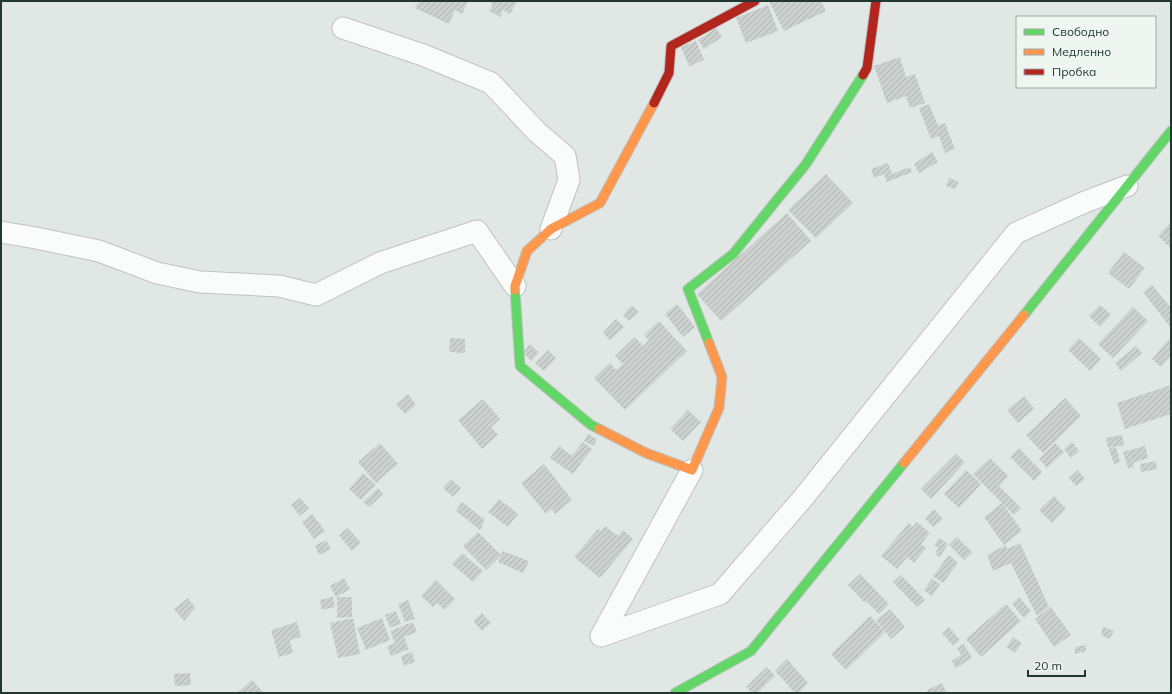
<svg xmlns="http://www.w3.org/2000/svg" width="1172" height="694" font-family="Mulish,sans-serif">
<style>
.building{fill:url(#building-hatch)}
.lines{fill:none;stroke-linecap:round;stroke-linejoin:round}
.street-casing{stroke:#bec4c1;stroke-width:23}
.fast-casing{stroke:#bec4c1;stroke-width:11}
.slow-casing{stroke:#bec4c1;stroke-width:11}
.jam-casing{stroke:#bec4c1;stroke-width:11}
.street{stroke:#fafbfb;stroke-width:21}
.fast{stroke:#63d668;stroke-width:9}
.slow{stroke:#ff974d;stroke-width:9}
.jam{stroke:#b3261e;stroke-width:9}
</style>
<defs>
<pattern id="building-hatch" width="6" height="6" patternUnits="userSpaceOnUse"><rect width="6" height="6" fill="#ccd0ce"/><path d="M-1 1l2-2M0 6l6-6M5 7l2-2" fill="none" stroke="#afb3b1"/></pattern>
</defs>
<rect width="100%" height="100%" fill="#e1e7e4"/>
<path class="building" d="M419,1h49l-6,13 -7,-4 -6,14 -34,-16z
M488,1h29l-7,13 -7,-4 -3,7 -11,-6 4,-7z
M769,1h52l5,10 -42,20z
M768,5l10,26 -32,12 -10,-25z
M716,28l6,9 -18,12 -6,-9z
M696,41l8,19 -15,6 -8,-19z
M900,57l6,20 9,-3 10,29 -15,5 -4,-12 -19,7 -13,-37z
M929,104l9,22 7,-3 10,26 -10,4 -6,-17 -8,3 -12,-31z
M932,152l6,10 -19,11 -5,-9z
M888,163l4,11 18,-7 2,5 -25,10 -3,-8 -10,4 -3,-9z
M826,174l27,29 -37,35 -28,-28z
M949,178l10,4 -4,7 -9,-3z
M787,213l24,28 -90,80 -24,-27z
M1171,222v26l-13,-12z
M1124,252l21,16 -16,21 -21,-16z
M1152,285l19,23v20l-28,-36z
M677,304l18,23 -12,10 -18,-23z
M632,305l7,7 -10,9 -6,-6z
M1100,305l11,10 -11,12 -11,-11z
M1133,307l15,14 -35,37 -15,-14z
M616,319l8,8 -14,13 -7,-7z
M659,321l28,30 -62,59 -31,-32 16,-15 6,7 7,-6 -8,-8 20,-19 8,9 6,-6 -5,-5z
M450,338l15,1v14l-16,-1z
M1079,338l22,21 -11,12 -22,-21z
M1169,339l2,2v15l-10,11 -9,-8z
M530,344l9,9 -8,8 -8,-9z
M1136,346l6,7 -21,18 -6,-8z
M548,350l8,8 -12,13 -9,-8z
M1171,385v29l-46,15 -8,-26z
M408,394l8,11 -11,9 -9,-10z
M1024,396l10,13 -16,14 -11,-13z
M1065,398l16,18 -38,37 -17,-18z
M483,399l17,20 -9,8 7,8 -16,14 -24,-29z
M688,410l13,12 -18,19 -13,-12z
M588,434l9,5 -3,7 -10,-5z
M1122,435l2,10 -16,3 -2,-10z
M583,442l9,7 -19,25 -23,-16 9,-12 13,10z
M1072,442l7,9 -8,7 -7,-9z
M380,443l18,21 -22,19 -18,-21z
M1055,443l9,9 -17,16 -8,-9z
M1145,446l3,12 -15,5 1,4 -6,1 -5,-16z
M1116,447l4,15 -6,2 -5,-15z
M1019,448l23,24 -8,9 -24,-24z
M956,454l9,8 -34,37 -10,-10z
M990,458l18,18 -9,10 22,22 -7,7 -41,-41z
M1156,461l1,8 -16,3 -1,-8z
M544,464l28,36 -17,14 -3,-5 -6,5 -25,-31z
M966,470l15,14 -22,24 -15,-14z
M1078,470l7,9 -9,7 -7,-8z
M363,473l13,12 -15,15 -12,-11z
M451,479l10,9 -8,9 -10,-9z
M378,488l5,6 -14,13 -6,-5z
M1054,496l12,13 -14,14 -13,-13z
M300,498l9,10 -9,8 -9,-11z
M499,499l19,15 -10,13 -20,-15z
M462,502l23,18 -5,10 -24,-19z
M1002,503l20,28 -18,14 -20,-28z
M934,509l9,10 -10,8 -8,-9z
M312,514l13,17 -11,8 -12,-17z
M917,522l13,11 -9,11 5,4 -12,15 -7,-6 -10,12 -16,-13 28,-33 4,4z
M605,526l13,10 5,-6 10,9 -33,39 -26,-21 24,-28 3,2z
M348,528l13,15 -9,8 -13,-16z
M478,532l23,23 -15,15 -23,-24z
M957,537l15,15 -8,8 -15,-15z
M939,538l9,6 -8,13 -5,-3 3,-6 -4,-3z
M326,540l5,9 -12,6 -4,-9z
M1020,543l29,64 -12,9 -26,-53 -18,8 -6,-16 19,-10 1,4z
M503,551l26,10 -6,12 -25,-11z
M462,553l21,18 -10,11 -21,-18z
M949,555l9,8 -15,20 -10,-7z
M860,574l29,30 -10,10 -13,-13 -1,2 -17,-18z
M901,575l24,25 -8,7 -24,-25z
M344,578l6,11 -14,8 -6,-11z
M932,579l8,5 -8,12 -8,-6z
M436,580l19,19 -10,11 -8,-7 -4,4 -12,-11z
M333,597l2,10 -13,3 -2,-10z
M337,597h15v20l-15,1z
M1019,597l12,14 -7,7 -12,-14z
M188,598l7,10 -11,13 -10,-12z
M408,600l7,19 -10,3 -7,-18z
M1006,604l15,17 -40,36 -15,-18z
M1051,607l20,28 -17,12 -19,-28z
M890,609l15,18 -14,12 -15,-19z
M396,611l5,13 -11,4 -5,-13z
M482,613l9,10 -9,8 -9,-10z
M870,616l15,16 -39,38 -15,-16z
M353,618l7,36 -22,4 -8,-35z
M382,618l8,22 -24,10 -9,-22z
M297,622l4,15 -11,3 3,13 -14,4 -8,-27z
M413,622l4,10 -13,5 5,12 -18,7 -4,-10 8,-3 -5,-12z
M949,627l11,13 -7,6 -11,-13z
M1103,627l11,4 -5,8 -8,-4z
M1013,637l9,6 -7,10 -9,-6z
M964,644l8,14 -16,10 -4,-7 9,-6 -4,-7z
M1086,645v6l-11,3v-7z
M412,652l3,10 -11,4 -3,-10z
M787,659l21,24 -10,10h-3l-20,-22z
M767,667l8,9 -18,17h-5l-6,-6z
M190,673l1,12 -16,1 -1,-12z
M252,680l11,12 -26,1z
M942,683l5,10h-19l-1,-3z"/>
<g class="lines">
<defs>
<path id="street" d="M343,28l80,27 68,28 46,49 28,24 4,24 -18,49
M1,232l35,6 63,13 58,22 43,9 79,4 37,9 64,-32 97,-32 38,55
M692,470l-91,166 119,-42 83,-96 213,-265 69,-31 42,-16"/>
<path id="fast" d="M515,290l5,76 71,59 8,4
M1024,315l147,-184
M709,343l-21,-54 45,-35 73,-90 57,-89
M675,693l76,-42 153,-188"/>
<path id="slow" d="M515,290v-4l12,-35 24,-22 49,-26 54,-100
M599,429l47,24 46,17 27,-62 3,-31 -13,-34
M904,463l120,-148"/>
<path id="jam" d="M863,75l4,-7 9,-67
M654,103l15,-30 2,-27 84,-45"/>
</defs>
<use href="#street" class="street-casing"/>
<use href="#fast" class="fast-casing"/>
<use href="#slow" class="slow-casing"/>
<use href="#jam" class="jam-casing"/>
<use href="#street" class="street"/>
<use href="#fast" class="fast"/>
<use href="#slow" class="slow"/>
<use href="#jam" class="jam"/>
</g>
<rect width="1172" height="694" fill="none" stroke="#22372f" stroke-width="4"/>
<rect x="1016" y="16" width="140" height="72" fill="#eff6f2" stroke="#9daaa4"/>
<rect x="1024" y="29" width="20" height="6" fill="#63d668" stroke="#9daaa4"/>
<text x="1052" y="36" font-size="12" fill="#22372f">Свободно</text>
<rect x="1024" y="49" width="20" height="6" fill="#ff974d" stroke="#9daaa4"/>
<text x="1052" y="56" font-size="12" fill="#22372f">Медленно</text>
<rect x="1024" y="69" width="20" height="6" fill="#b3261e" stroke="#9daaa4"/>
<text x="1052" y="76" font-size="12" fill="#22372f">Пробка</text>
<path d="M1028 670v6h57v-6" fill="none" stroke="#22372f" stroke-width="2"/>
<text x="1034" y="670" font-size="12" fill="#22372f" stroke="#eff6f2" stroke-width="3" paint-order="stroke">20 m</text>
</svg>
